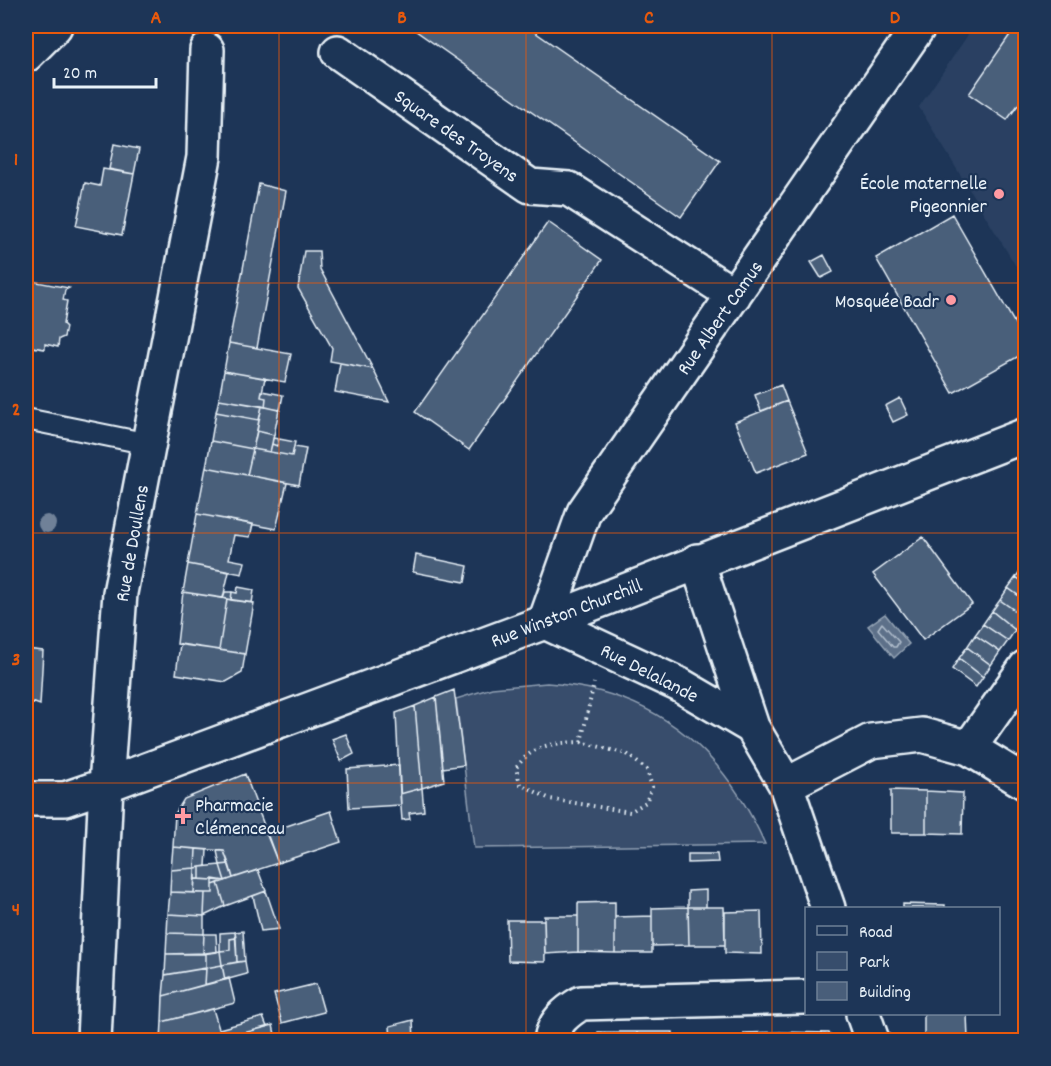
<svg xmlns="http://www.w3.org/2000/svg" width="1051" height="1066" font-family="Dekko,sans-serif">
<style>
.built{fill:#2a4162}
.green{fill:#374d6c;stroke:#909fb2;stroke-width:1.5}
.water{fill:#5d7089;stroke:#95a4b5;stroke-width:1.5}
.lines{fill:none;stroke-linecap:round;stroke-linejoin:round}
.shore{stroke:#b0bdcc;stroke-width:1.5}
.building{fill:#495e7a;stroke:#e8f1f8;stroke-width:1.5}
.lane-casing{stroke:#e8f1f8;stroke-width:24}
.street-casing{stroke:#e8f1f8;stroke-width:38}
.primary-casing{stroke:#e8f1f8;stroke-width:38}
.path{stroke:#e8f1f8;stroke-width:4;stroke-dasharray:1.5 4.5;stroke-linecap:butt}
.lane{stroke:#1d3557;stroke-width:20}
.street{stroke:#1d3557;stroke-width:33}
.primary{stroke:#1d3557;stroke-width:33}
.tree{fill:#708198}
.grid{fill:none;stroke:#e8590c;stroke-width:1.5;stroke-opacity:0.55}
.poi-dot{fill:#ff9aa2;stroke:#1d3557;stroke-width:2}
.labels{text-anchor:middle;stroke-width:4.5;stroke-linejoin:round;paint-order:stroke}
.street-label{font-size:20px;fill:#e8f1f8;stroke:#1d3557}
.poi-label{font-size:20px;fill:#e8f1f8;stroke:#1d3557;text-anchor:end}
.neatline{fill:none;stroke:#e8590c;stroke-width:2}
.grid-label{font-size:20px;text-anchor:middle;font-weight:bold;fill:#e8590c}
</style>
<rect width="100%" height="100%" fill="#1d3557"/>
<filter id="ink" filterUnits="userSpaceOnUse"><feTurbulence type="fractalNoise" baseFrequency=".0167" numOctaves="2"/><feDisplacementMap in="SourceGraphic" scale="12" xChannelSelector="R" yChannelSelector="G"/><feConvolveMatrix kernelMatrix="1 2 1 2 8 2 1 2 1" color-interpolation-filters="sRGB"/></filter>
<g filter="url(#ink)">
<path class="built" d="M974,26h51v255l-106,-174z"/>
<path class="green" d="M547,683c106,7 176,66 218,161l-291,4 -18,-149 36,-11z"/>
<path class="water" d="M885,614l24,30 -15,14 -26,-32z"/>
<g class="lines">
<path class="shore" d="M882,623l17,19 -3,5h-3l-15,-18z"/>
</g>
<path class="building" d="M409,26h117l194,135 -39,56z
M1016,26h10v68l-19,26 -38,-26z
M114,144l25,5 -5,25 -25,-5z
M103,169l31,5 -12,61 -46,-9 9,-43 15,3z
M259,184l27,7 -29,157 -28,-5z
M952,214l74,129v9l-73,41 -77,-135z
M548,222l54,38 -133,190 -54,-38z
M304,251h15l1,18 53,100 -43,-8 2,-13 -34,-60z
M824,255l9,17 -12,6 -10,-16z
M26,273l6,2 -1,6 38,7 -4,2 -2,10 4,1 -4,23 3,3 -2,10 -5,2 -1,8 -13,-3v5l-19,-3z
M229,343l62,11 -6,28 -61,-11z
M340,363l33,6 16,33 -54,-10z
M224,371l41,7 -4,19 5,1 -1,9 -46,-8z
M781,385l6,16 -26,10 -6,-16z
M262,391l21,4 -3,15 -15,-3 1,-9 -5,-1z
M900,398l8,17 -15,7 -8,-16z
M219,399l43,7 -3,14 -43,-8z
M787,401l21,52 -52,20 -21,-51z
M262,406l17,4 -5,25 -17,-4z
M216,412l43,8 -6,29 -42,-8z
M257,431l17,4 -4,17 -17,-3z
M273,438l6,1 -2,7 -5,-2z
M279,439l16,3 -3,14 -22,-4 2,-8 5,2z
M211,441l42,8 -6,26 -41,-8z
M294,447l12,2 -7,36 -52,-10 6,-26 39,7z
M206,467l81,16 -11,46 -79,-15z
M197,514l56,10 -3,13 -16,-2 -5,24 16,3 -3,12 -54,-10z
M923,537l49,67 -49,36 -50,-66z
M416,555l52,11 -3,16 -52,-10z
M188,564l41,8 -6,26 -40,-6z
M1023,566l3,2v16l-10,-7z
M1016,577l10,7v17l-18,-13z
M238,587l16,3 -2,13 -21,-3 1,-8 5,1z
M1008,588l18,13 -2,16 -24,-17z
M183,592l44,7 -8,51 -42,-6z
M225,592h7l-1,8 -8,-2z
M227,599l27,4 -9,51 -26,-4z
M1000,600l24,17 -9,13 -23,-19z
M992,611l23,19 -7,11 -25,-17z
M983,624l25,17 -8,11 -25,-17z
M975,635l25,17 -9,13 -24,-18z
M180,644l65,10 -3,19 -16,9 -50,-8z
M967,647l24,18 -8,12 -24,-19z
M26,649l17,2 -3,54 -8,-3 -6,17z
M959,658l24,19 -7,10 -24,-18z
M454,690l10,75 -21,3 -7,-71z
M436,697l8,84 -22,7 -7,-82z
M415,706l7,82 -22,6 -4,-81z
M346,734l8,20 -13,7 -9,-22z
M399,765l2,40 -52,3 -2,-39z
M245,774l33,89 -45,15 -9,-27 -51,-4 2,-33 9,-15z
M422,788l2,23 -15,2 1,6 -8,1 -2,-26z
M891,790l35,1v42h-35z
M926,791l37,2 -1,41 -36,-1z
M331,811l10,31 -63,21 -12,-30z
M173,847l23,2 -1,19 -24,2z
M196,849l11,1 -1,16 -11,2z
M217,851h7l5,13 -9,1z
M688,854h29l1,8 -30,1z
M229,864l4,14 -8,3 -5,-16z
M220,865l5,16 -25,-2v-12z
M200,867v12h-5v-11z
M195,868l-1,25 -24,-1 1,-22z
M258,870l8,21 -41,15 -7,-23z
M26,873l7,14 -7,3z
M195,879l18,1v13h-19z
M213,879l12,2 -12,4z
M218,883l7,23 -21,10 1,-23h8v-8z
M33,887l-1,34 -6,-1v-30z
M706,890v17h-18v-16z
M266,891l13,38 -18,2 -8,-35z
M170,892l35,1 -1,23 -36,-2z
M615,902v51l-37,-1v-49z
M903,904l42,1v3h-42z
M688,907l1,38 -37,1v-38z
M688,907h36l1,38h-36z
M761,911l1,43 -37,-1v-41z
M168,914l36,2v18l-37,-1z
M544,916h34v36l-33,2z
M652,916v37h-37v-36z
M26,920l6,1 -1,22h-5z
M507,920h37l1,42 -37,-1z
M243,931l2,30 -8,1 -2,-30z
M235,932l1,6 -6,1v11l-10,1v-18z
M167,933l37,1 -1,20h-37z
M204,934h12l1,18 -14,2z
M236,938l1,24 -15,3 -2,-14 10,-1v-11z
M26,943h5l-2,40h-3z
M220,951l2,14 -16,3v-15z
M206,953v15l-41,7 1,-21z
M245,961l2,13 -22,6 -3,-15z
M222,965l3,15 -20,5 1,-17z
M206,968l-1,17 -42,11 2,-21z
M229,978l6,25 -73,19 1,-26z
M26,983h3l-1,27h-2z
M316,984l8,28 -42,11 -8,-29z
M213,1009l6,20 44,-12 4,10 -52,13h-54l1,-18z
M26,1010h2l-2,30z
M924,1014h43l1,26h-44z
M413,1020l1,20h-23l-1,-14z
M273,1025l3,14 -42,1 -1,-4z
M598,1032h39v8h-39z
M637,1032h36v8h-36z
M780,1032l49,1 3,7h-52z
M780,1032v8h-36v-7z
M527,1035l1,5h-31v-1z"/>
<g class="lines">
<defs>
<path id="lane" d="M26,419l123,25"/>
<path id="street" d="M338,52l192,134 39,3 165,106
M697,561l55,166 34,58 42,123
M545,622l39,-110 335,-486
M545,622l135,63 72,42
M969,748l57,-81
M786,785l85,-44 51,-6 47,13 57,35
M26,799h39l41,-14 439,-163 481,-187
M863,1014l9,26
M94,1040l12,-255 14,-192 84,-436 3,-107
M551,1040c3,-18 15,-28 30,-37l225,-6"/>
<path id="primary" d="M26,55l29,-29"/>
</defs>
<use href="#lane" class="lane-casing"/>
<use href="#street" class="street-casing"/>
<use href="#primary" class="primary-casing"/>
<path class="path" d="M581,742l46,12 20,16 5,17 -6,15 -16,10 -80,-13 -30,-15 -4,-16c17,-24 37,-25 65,-26l13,-59"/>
<use href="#lane" class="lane"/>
<use href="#street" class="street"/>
<use href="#primary" class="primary"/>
</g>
<circle class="tree" cx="47" cy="524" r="9"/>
</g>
<path class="grid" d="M279,26v1014M526,26v1014M772,26v1014M26,283h1000M26,533h1000M26,783h1000"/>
<g class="poi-dot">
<circle cx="999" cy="194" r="6"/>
<circle cx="951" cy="300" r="6"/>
<path d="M180 807h6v6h6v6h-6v6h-6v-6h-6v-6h6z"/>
</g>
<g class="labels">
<g class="street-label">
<text transform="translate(457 135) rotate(35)" y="7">Square des Troyens</text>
<text transform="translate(719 317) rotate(-55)" y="7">Rue Albert Camus</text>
<text transform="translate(131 543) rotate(-80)" y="7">Rue de Doullens</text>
<text transform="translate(566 612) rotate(-21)" y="7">Rue Winston Churchill</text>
<text transform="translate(650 672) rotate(27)" y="7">Rue Delalande</text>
</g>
<g class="poi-label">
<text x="987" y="189">École maternelle<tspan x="987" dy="23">Pigeonnier</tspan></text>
<text x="939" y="307">Mosquée Badr</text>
<text x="195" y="811" text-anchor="start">Pharmacie<tspan x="195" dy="23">Clémenceau</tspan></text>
</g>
</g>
<rect width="1051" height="1066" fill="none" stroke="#1d3557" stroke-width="66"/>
<rect x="805" y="907" width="195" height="108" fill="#1d3557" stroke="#6e8097" stroke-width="1.5"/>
<rect x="817" y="926" width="30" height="9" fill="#1d3557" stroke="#6e8097" stroke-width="1.5"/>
<text x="859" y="937" font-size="18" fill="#e8f1f8">Road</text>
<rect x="817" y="952" width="30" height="18" fill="#374d6c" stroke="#6e8097" stroke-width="1.5"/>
<text x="859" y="967" font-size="18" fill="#e8f1f8">Park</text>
<rect x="817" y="982" width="30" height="18" fill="#495e7a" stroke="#6e8097" stroke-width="1.5"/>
<text x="859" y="997" font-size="18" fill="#e8f1f8">Building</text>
<path d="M54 78v9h102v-9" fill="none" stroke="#e8f1f8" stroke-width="3"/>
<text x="63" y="78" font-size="18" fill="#e8f1f8" stroke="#1d3557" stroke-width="4.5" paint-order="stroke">20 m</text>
<rect x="33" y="33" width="985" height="1000" class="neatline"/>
<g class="grid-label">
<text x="156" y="23">A</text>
<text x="402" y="23">B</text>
<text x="649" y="23">C</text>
<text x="895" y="23">D</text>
<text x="16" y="165">1</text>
<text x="16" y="415">2</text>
<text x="16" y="665">3</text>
<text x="16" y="915">4</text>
</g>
</svg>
